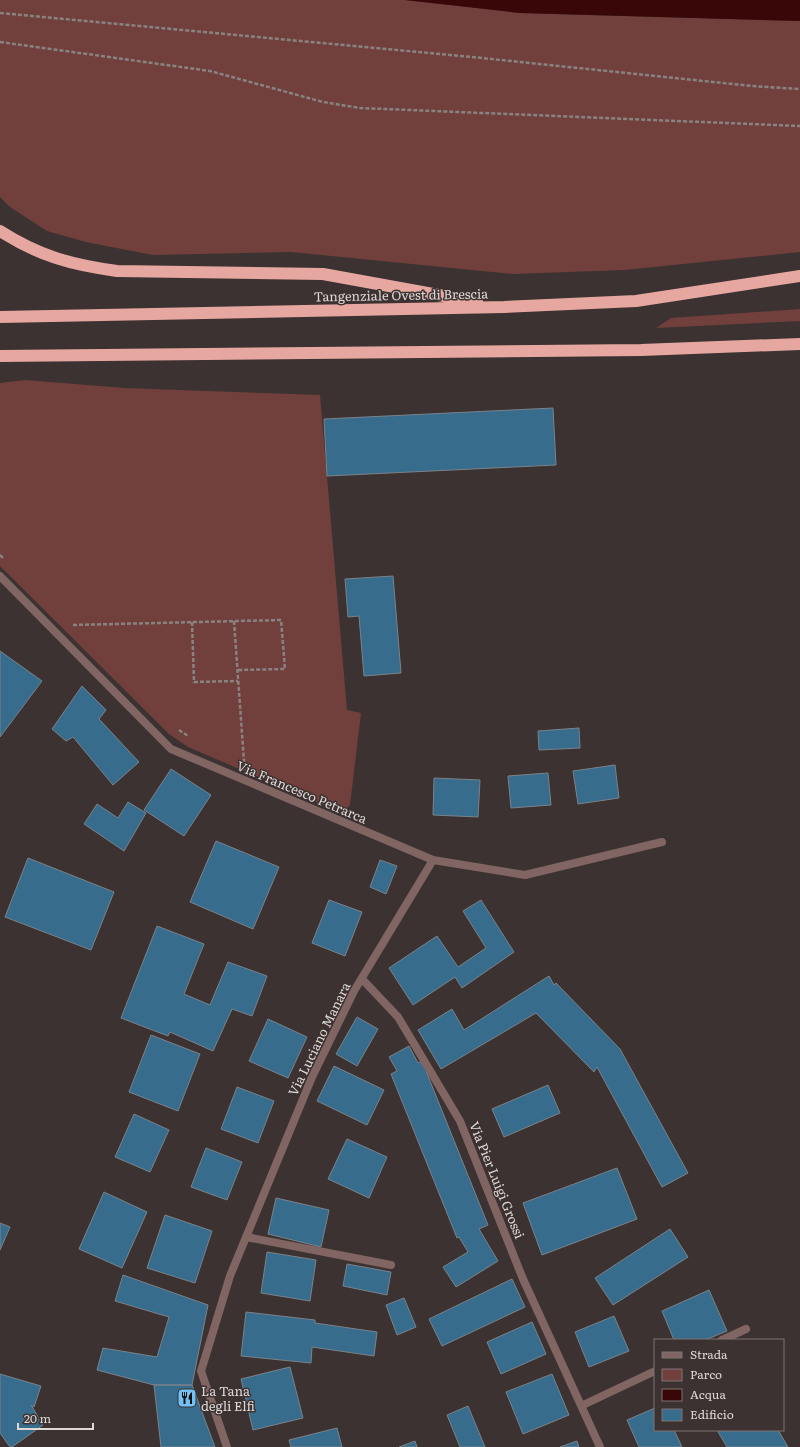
<svg xmlns="http://www.w3.org/2000/svg" width="800" height="1447" font-family="Literata,serif">
<style>
.green{fill:#71403c}
.water{fill:#390708}
.building{fill:#386c8d;stroke:#7a838a}
.lines{fill:none;stroke-linecap:round;stroke-linejoin:round}
.path{stroke:#8a8281;stroke-width:2.5;stroke-dasharray:4 2;stroke-linecap:butt}
.street{stroke:#806563;stroke-width:8}
.highway{stroke:#e7a7a1;stroke-width:12}
.labels{text-anchor:middle;stroke-width:3;stroke-linejoin:round;paint-order:stroke}
.street-label{font-size:13px;fill:#ded8d7;stroke:#3c3231}
.poi-label{font-size:13px;fill:#ded8d7;stroke:#3c3231;text-anchor:start}
</style>
<rect width="100%" height="100%" fill="#3c3231"/>
<path class="green" d="M0,0h405l115,13 280,8v231l-176,18 -111,4 -222,-22 -138,3 -67,-13 -39,-11 -37,-24 -10,-10z
M800,309v12l-144,7 15,-10z
M25,380l99,8 196,7 27,315 14,3 -11,92 -8,8 -154,-66 -19,-13 -169,-168v-183z"/>
<path class="water" d="M405,0h395v21l-280,-8z"/>
<path class="building" d="M553,408l3,57 -229,11 -3,-57z
M393,576l8,97 -37,3 -5,-60 -11,1 -3,-38z
M0,651l42,30 -42,56z
M82,686l24,24 -7,9 40,43 -26,23 -40,-48 -7,4 -14,-12z
M579,728l1,20 -41,2 -1,-19z
M615,765l4,33 -41,6 -5,-33z
M171,769l40,26 -27,41 -40,-26z
M548,773l3,32 -40,3 -3,-32z
M434,778l46,2 -2,37 -45,-2z
M128,802l18,11 -22,38 -40,-27 13,-20 21,14z
M216,841l63,26 -26,62 -63,-27z
M28,858l86,34 -23,58 -86,-33z
M380,860l17,6 -11,28 -16,-7z
M329,900l33,12 -17,44 -33,-13z
M481,900l33,52 -52,36 -7,-11 -42,28 -24,-37 48,-32 21,31 28,-19 -23,-37z
M157,926l47,18 -20,50 26,11 18,-43 39,14 -15,40 -20,-7 -19,42 -43,-19 -2,4 -47,-18z
M549,976l5,9 2,-2 64,66 68,124 -26,14 -65,-120 -3,5 -58,-59 -95,56 -23,-39 34,-21 12,21z
M357,1017l21,12 -21,37 -21,-12z
M268,1019l39,18 -19,41 -39,-17z
M151,1035l49,19 -22,57 -49,-19z
M409,1046l9,17 4,-2 66,164 -9,4 19,32 -42,26 -13,-20 25,-15 -9,-15 -2,1 -66,-164 6,-3 -8,-14z
M334,1066l50,24 -17,35 -50,-24z
M548,1085l12,28 -56,24 -12,-28z
M237,1087l37,14 -16,42 -37,-14z
M134,1114l35,16 -19,42 -35,-15z
M347,1139l40,18 -18,41 -41,-19z
M206,1148l36,14 -15,38 -36,-13z
M617,1168l20,51 -95,36 -19,-52z
M104,1192l43,20 -25,56 -43,-19z
M276,1198l53,12 -8,37 -53,-13z
M165,1215l47,16 -17,52 -48,-15z
M0,1223l10,4 -10,23z
M670,1229l18,28 -75,48 -18,-27z
M267,1252l49,8 -6,41 -49,-8z
M347,1264l44,8 -4,23 -44,-9z
M123,1275l85,30 -16,80h-38l-57,-15 6,-22 54,9 12,-40 -54,-16z
M512,1279l13,28 -83,39 -13,-27z
M709,1290l18,41 -22,9h-31l-12,-29z
M404,1298l12,29 -19,8 -11,-30z
M246,1312l69,8v3l62,9 -3,24 -62,-9 -1,16 -70,-7z
M614,1316l15,35 -40,16 -14,-35z
M532,1322l14,32 -45,20 -14,-32z
M290,1367l13,51 -50,12 -12,-51z
M0,1374l41,12 -7,21 -3,-2 12,20 -31,22h-2l-10,-14z
M552,1374l17,41 -46,19 -17,-42z
M154,1385h38l23,62h-54z
M468,1406l17,41h-25l-13,-32z
M655,1408v22h19l8,17h-43l-12,-27z
M337,1428l5,19h-51l-2,-7z
M717,1430h61l10,17h-61z
M415,1441l2,6h-18z
M577,1441l2,6h-19z"/>
<g class="lines">
<path class="path" d="M0,13l472,44 280,29 48,3
M0,42l210,29 113,31 37,6 440,18
M0,555l4,4
M234,621l10,141
M192,622l2,60 44,-1
M73,625l208,-5 4,49 -48,1
M179,730l9,6"/>
<path class="street" d="M0,576l171,173 262,111 92,15 137,-33
M362,979l36,38 62,104 63,158 77,168
M246,1237l145,28
M722,1340l24,-11
M583,1405l72,-34
M227,1447l-26,-76 29,-95 82,-199 42,-86 79,-131"/>
<path class="highway" d="M0,231c39,25 72,34 117,40l206,3 154,28
M0,317l504,-10 132,-6 164,-25
M0,356l641,-6 159,-6"/>
</g>
<defs>
<symbol id="restaurant-square" viewBox="-11 -11 22 22"><rect x="-9" y="-9" width="18" height="18" rx="4" fill="#72c1f5" stroke="#3c3231"/><path d="M-5-6h1v4h1v-4h1v4h1v-4h1v5L-1.5 .5V6h-2V.5L-5-1ZM5-6V6H3V1.5H1.5Q1.5-4 5-6Z" fill="#111"/></symbol>
</defs>
<g fill-rule="evenodd">
<use href="#restaurant-square" x="176" y="1387" width="22" height="22"/>
</g>
<g class="labels">
<g class="street-label">
<text transform="translate(401 295) rotate(-1)" y="5">Tangenziale Ovest di Brescia</text>
<text transform="translate(302 792) rotate(23)" y="5">Via Francesco Petrarca</text>
<text transform="translate(319 1039) rotate(-64)" y="5">Via Luciano Manara</text>
<text transform="translate(497 1180) rotate(68)" y="5">Via Pier Luigi Grossi</text>
</g>
<g class="poi-label">
<text x="201" y="1396">La Tana<tspan x="201" dy="15">degli Elfi</tspan></text>
</g>
</g>
<rect x="654" y="1339" width="130" height="92" fill="#3c3231" stroke="#7d7473"/>
<rect x="662" y="1352" width="20" height="6" fill="#806563" stroke="#7d7473"/>
<text x="690" y="1359" font-size="12" fill="#ded8d7">Strada</text>
<rect x="662" y="1369" width="20" height="12" fill="#71403c" stroke="#7d7473"/>
<text x="690" y="1379" font-size="12" fill="#ded8d7">Parco</text>
<rect x="662" y="1389" width="20" height="12" fill="#390708" stroke="#7d7473"/>
<text x="690" y="1399" font-size="12" fill="#ded8d7">Acqua</text>
<rect x="662" y="1409" width="20" height="12" fill="#386c8d" stroke="#7d7473"/>
<text x="690" y="1419" font-size="12" fill="#ded8d7">Edificio</text>
<path d="M18 1423v6h75v-6" fill="none" stroke="#ded8d7" stroke-width="2"/>
<text x="24" y="1423" font-size="12" fill="#ded8d7" stroke="#3c3231" stroke-width="3" paint-order="stroke">20 m</text>
</svg>
